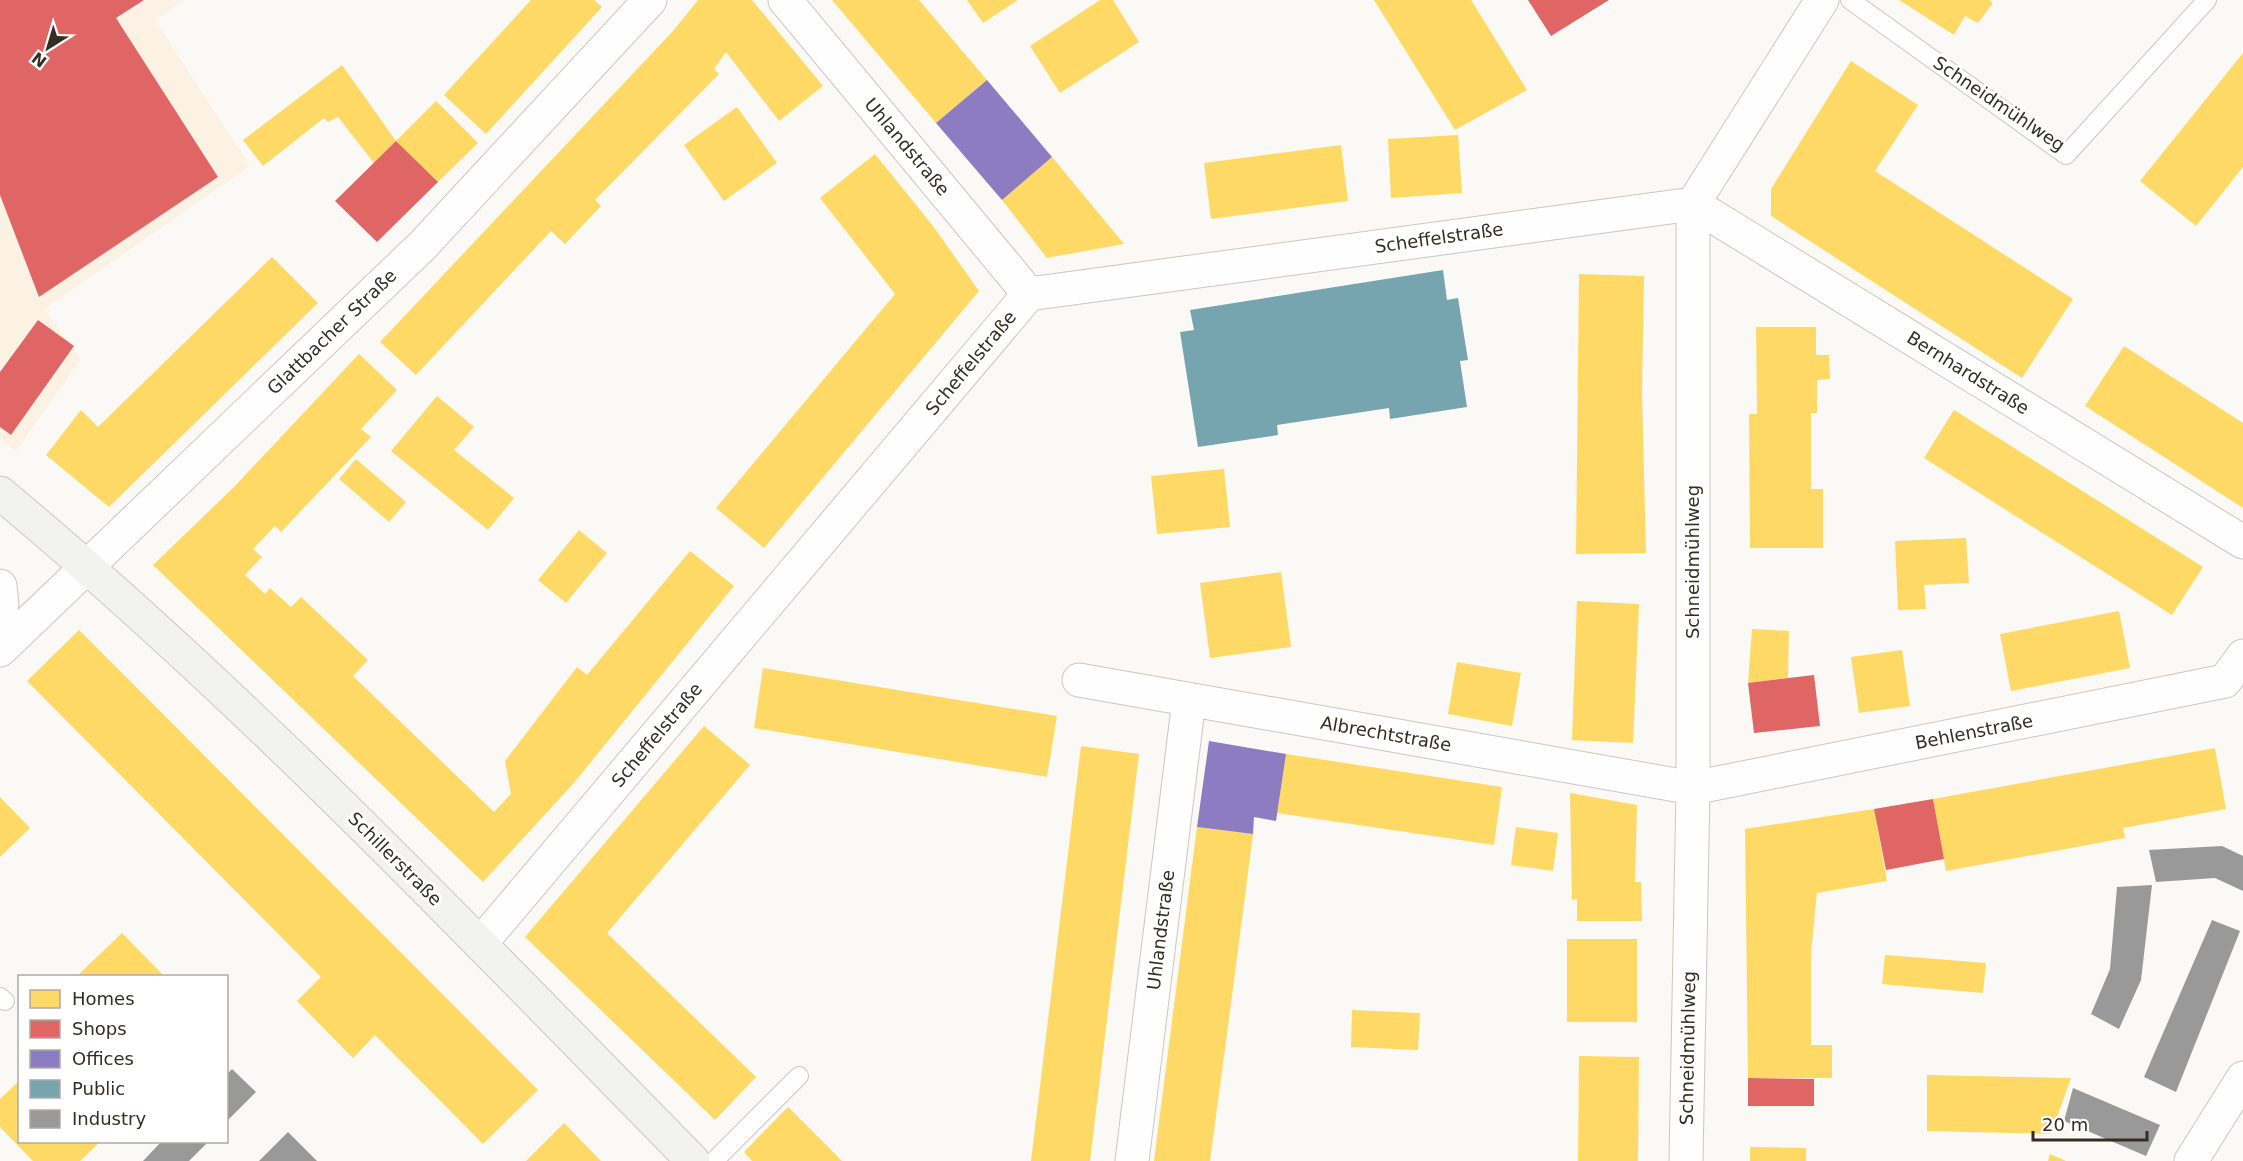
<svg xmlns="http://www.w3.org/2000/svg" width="2243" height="1161" font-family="'DejaVu Sans',sans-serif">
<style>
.built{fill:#fcf2e4}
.homes{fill:#ffd966}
.shops{fill:#e06666}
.offices{fill:#8e7cc3}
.public{fill:#76a5af}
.industry{fill:#999}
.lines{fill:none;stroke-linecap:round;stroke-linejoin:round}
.service-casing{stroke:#cbc6c0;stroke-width:20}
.minor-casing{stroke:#cbc6c0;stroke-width:35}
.secondary-casing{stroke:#cbc6c0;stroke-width:35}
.service{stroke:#fefefe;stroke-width:18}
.minor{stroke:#fefefe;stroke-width:33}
.secondary{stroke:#f2f2ee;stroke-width:33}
.labels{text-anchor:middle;stroke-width:6;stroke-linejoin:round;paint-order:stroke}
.street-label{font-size:18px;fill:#352d21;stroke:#fff}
</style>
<rect width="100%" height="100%" fill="#fbf9f6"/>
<path class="built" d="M0,0h185l-30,20 95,146 -206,143 37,50 -65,92 -16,-12z"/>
<path class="homes" d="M531,0h63l8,7 -116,127 -42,-39z
M698,0h54l71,86 -44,35 -53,-69 -12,17 5,5 -124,126 6,6 -36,38 -14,-13 -135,144 -36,-33 293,-311z
M832,0h87l68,80 -51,43z
M967,0h51l-35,23z
M1100,0h13l26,42 -79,51 -30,-47z
M1374,0h97l56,90 -72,40z
M1899,0h90l4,3 -15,20 -13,-7 -11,19z
M2243,53v114l-47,59 -56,-45z
M1851,61l67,44 -43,66 198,128 -51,79 -251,-162v-27z
M342,65l54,76 40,-40 42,42 -40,39 -42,-41 -22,22 -36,-46 -10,5 -4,-4 -61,48 -20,-26z
M737,107l40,56 -53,38 -40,-56z
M1458,135l4,58 -71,5 -3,-59z
M1341,145l7,56 -137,18 -7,-56z
M875,154l58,72 46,65 -215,257 -48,-40 179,-214 -75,-96z
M1052,157l72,87 -77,14 -45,-58z
M272,257l46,46 -209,204 -63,-52 35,-45 17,17z
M1579,274l65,2 -2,117 4,160 -70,1z
M1756,327h60v28h13l1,24 -13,1v33h-6v76h12v59h-73l-1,-134h8z
M2124,346l119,77v85l-158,-102z
M359,354l38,36 -36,39 10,8 -90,95 -6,-6 -22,23 9,8 -17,18 20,19 5,-6 21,19 10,-10 67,63 -15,16 141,136 17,-18 -6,-33 72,-94 10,8 103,-124 44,35 -161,198 -90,98 -330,-317 80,-77z
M437,396l37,31 -20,23 60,48 -26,32 -97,-79z
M1954,410l249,157 -31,48 -248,-157z
M356,459l50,43 -17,20 -50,-43z
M1224,469l6,58 -73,7 -6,-58z
M579,530l28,23 -41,50 -28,-23z
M1966,538l3,45 -45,2 2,24 -28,1 -3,-69z
M1281,572l10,75 -81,11 -10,-75z
M1577,601l62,3 -6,139 -61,-3z
M2119,611l11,57 -119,23 -11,-57z
M1752,629l37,2 -1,47 -40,5z
M79,630l459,460 -55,54 -108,-109 -22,23 -56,-57 24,-24 -294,-296z
M1902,650l8,56 -51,7 -8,-56z
M1457,662l64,11 -9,53 -64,-12z
M763,668l294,48 -10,61 -293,-49z
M704,726l46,39 -143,168 149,144 -41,43 -190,-183z
M1081,746l58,8 -49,407h-59z
M2215,748l11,61 -103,19 2,10 -179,33 -13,-72z
M1286,754l216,33 -8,58 -217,-32z
M1570,793l67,12 -2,77h6l1,39h-65v-22l-5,1z
M0,797l30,31 -30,29z
M1874,809l13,72 -70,12 -6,59v93h21v33h-84l-3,-249z
M1197,827l56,7 -21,162 -22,165h-56z
M1516,827l42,6 -5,38 -42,-6z
M122,933l42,43h-87z
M1567,939h70v83h-70z
M1885,955l101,8 -3,30 -101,-9z
M1352,1010l68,3 -2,37 -67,-3z
M1579,1056l60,1 -1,104h-60z
M1927,1075l144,3 -20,56 -124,-3z
M20,1080v62h80l-20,19h-47l-33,-34v-28z
M788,1107l54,54h-90l-8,-9z
M564,1123l35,36 2,2h-75z
M1750,1147l56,1v13h-56z
M2050,1154l16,7h-18z"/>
<path class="shops" d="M0,0h144l-28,18 102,159 -179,120 -39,-102z
M1528,0h81l-58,36z
M396,141l42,41 -61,60 -42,-41z
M38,320l36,26 -63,89 -11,-8v-55z
M1814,675l6,51 -66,7 -6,-50z
M1933,799l11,60 -58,11 -12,-61z
M1748,1078l66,1v27h-66z"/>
<path class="offices" d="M987,80l65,77 -50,43 -66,-77z
M1209,741l77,13 -10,67 -22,-4 -1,17 -56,-7z"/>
<path class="public" d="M1443,270l4,30 11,-2 10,62 -8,1 7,46 -77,12 -1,-11 -112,17 1,10 -80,12 -18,-115 14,-2 -4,-20z"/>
<path class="industry" d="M2222,846l21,10v35l-28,-13 -59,4 -7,-32z
M2152,885l-11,95 -22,49 -28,-15 19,-45 7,-82z
M2212,920l28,11 -64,161 -32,-15z
M232,1069l24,23 -30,30v-47z
M2073,1088l87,37 -14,31 -82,-35z
M288,1132l29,29h-58z
M161,1142h47l-19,19h-46z"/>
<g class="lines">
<defs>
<path id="service" d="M1850,0l216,155 141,-155
M0,997l5,4
M714,1161l85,-85"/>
<path id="minor" d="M785,0l244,294
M1693,204l550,338
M0,586l2,18 -2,8
M0,650l423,-405 227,-245
M1079,680l614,108 532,-107 18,-25
M480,944l549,-650 664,-90
M1132,1161l57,-461
M1686,1161l7,-373v-584l129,-204
M2191,1161l52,-83"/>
<path id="secondary" d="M0,493c247,205 468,439 693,668"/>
</defs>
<use href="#service" class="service-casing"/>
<use href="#minor" class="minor-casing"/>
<use href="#secondary" class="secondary-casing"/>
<use href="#service" class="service"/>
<use href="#minor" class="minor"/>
<use href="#secondary" class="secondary"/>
</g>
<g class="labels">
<g class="street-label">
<text transform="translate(1999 104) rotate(34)" y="6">Schneidmühlweg</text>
<text transform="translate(907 147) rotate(50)" y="6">Uhlandstraße</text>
<text transform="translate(1439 238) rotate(-8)" y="6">Scheffelstraße</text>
<text transform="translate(332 332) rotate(-44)" y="6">Glattbacher Straße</text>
<text transform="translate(971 363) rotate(-50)" y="6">Scheffelstraße</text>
<text transform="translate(1968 373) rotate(32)" y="6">Bernhardstraße</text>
<text transform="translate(1693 562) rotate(-90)" y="6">Schneidmühlweg</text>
<text transform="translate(1974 732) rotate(-11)" y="6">Behlenstraße</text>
<text transform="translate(1386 734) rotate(10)" y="6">Albrechtstraße</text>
<text transform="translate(657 735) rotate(-50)" y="6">Scheffelstraße</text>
<text transform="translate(395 859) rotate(45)" y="6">Schillerstraße</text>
<text transform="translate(1161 930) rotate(-83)" y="6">Uhlandstraße</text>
<text transform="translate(1688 1048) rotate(-89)" y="6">Schneidmühlweg</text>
</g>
</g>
<rect x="18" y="975" width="210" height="168" fill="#ffffff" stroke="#aeaba6" stroke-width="1.5"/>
<rect x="30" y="990" width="30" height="18" fill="#ffd966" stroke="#aeaba6" stroke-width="1.5"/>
<text x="72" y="1005" font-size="18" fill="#352d21">Homes</text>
<rect x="30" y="1020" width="30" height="18" fill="#e06666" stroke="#aeaba6" stroke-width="1.5"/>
<text x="72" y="1035" font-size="18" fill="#352d21">Shops</text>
<rect x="30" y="1050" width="30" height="18" fill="#8e7cc3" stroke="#aeaba6" stroke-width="1.5"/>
<text x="72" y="1065" font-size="18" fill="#352d21">Offices</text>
<rect x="30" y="1080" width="30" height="18" fill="#76a5af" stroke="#aeaba6" stroke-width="1.5"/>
<text x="72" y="1095" font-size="18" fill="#352d21">Public</text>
<rect x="30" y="1110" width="30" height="18" fill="#999999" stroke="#aeaba6" stroke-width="1.5"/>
<text x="72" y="1125" font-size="18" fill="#352d21">Industry</text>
<g transform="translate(48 48) rotate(217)" stroke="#ffffff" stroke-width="4.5" paint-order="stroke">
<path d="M0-4.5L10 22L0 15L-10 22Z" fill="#352d21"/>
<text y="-9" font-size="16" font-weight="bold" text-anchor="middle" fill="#352d21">N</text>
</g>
<path d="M2033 1131v9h114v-9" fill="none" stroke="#352d21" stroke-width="3"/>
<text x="2042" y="1131" font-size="18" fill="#352d21" stroke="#ffffff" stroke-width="4.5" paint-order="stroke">20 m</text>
</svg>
